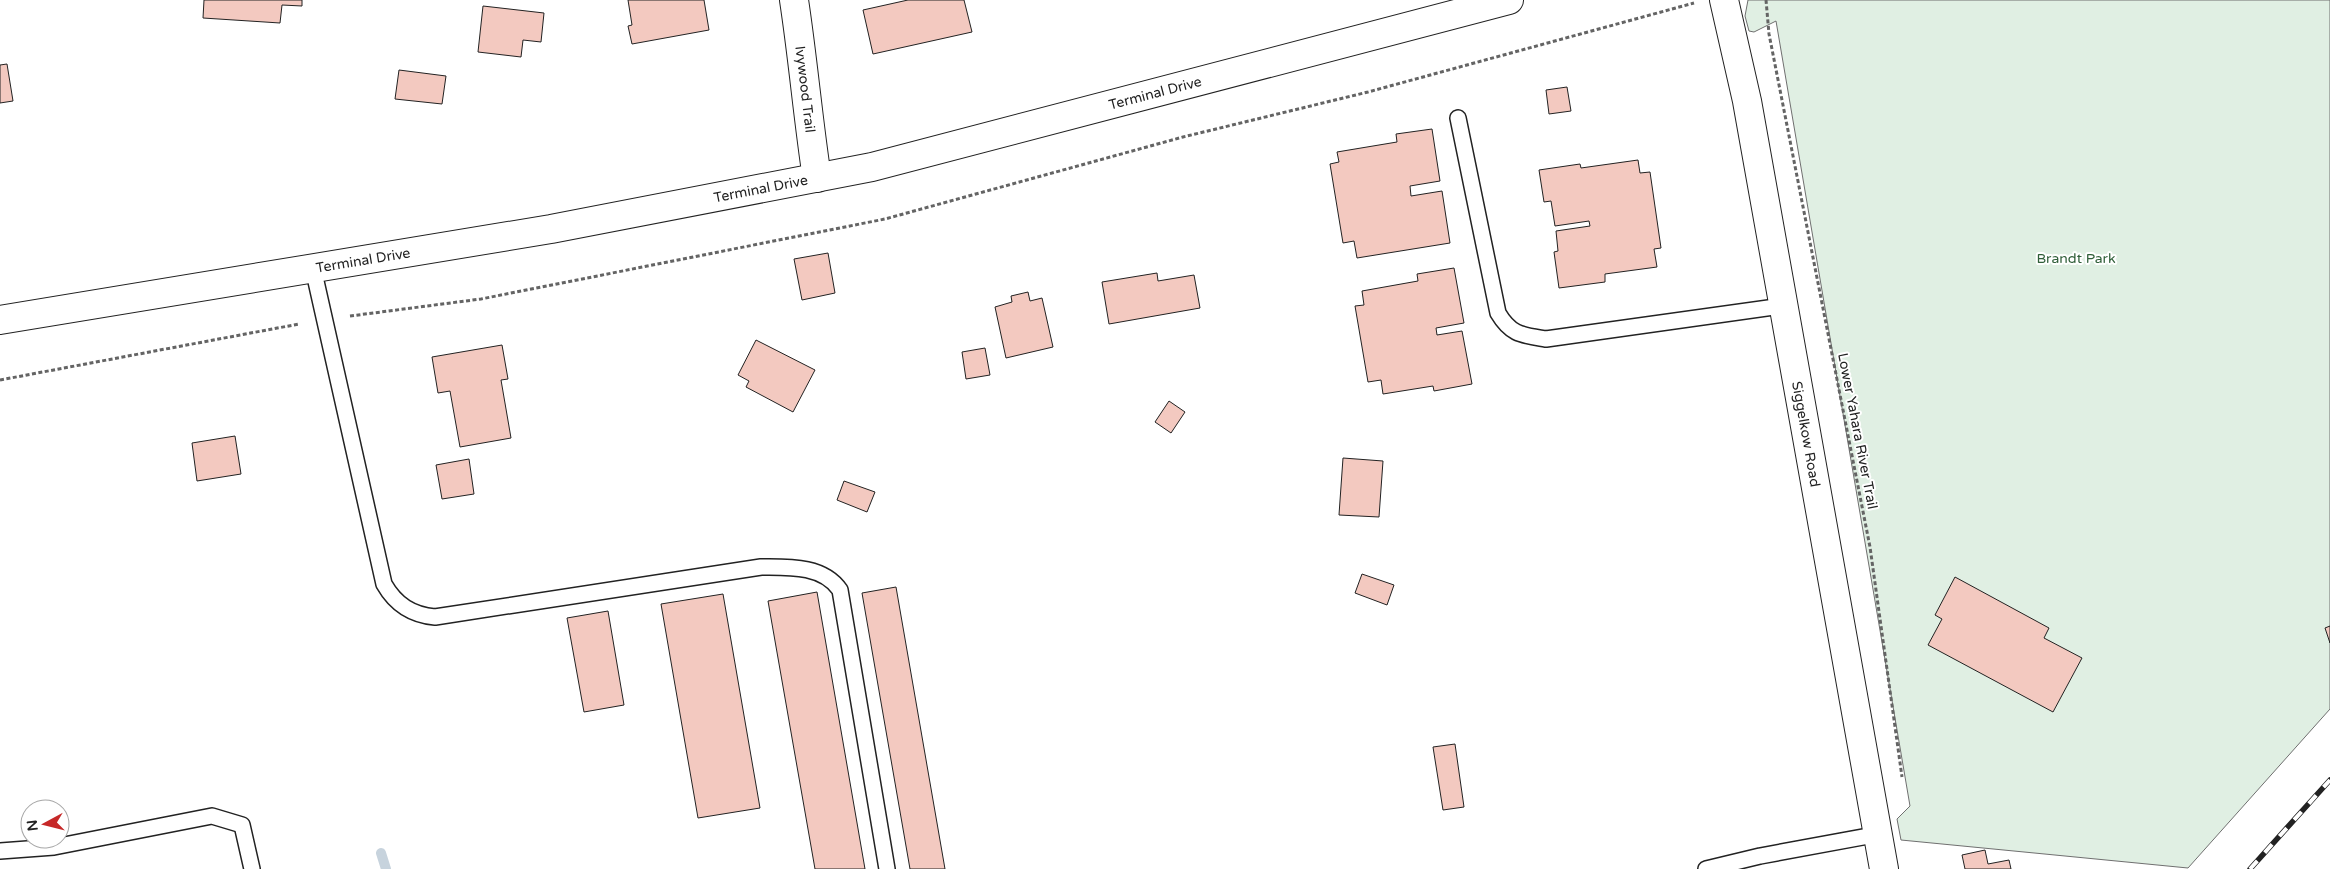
<svg xmlns="http://www.w3.org/2000/svg" width="2330" height="869" font-family="'Varela Round',sans-serif">
<style>
.green{fill:#e0efe3;stroke:#6f6f6f}
.lines{fill:none;stroke-linecap:round;stroke-linejoin:round}
.stream{stroke:#c7d3dd;stroke-width:10}
.building{fill:#f3c9c0;stroke:#222}
.service-casing{stroke:#222;stroke-width:18}
.minor-casing{stroke:#222;stroke-width:30}
.path{stroke:#646464;stroke-width:3;stroke-dasharray:4 2.5;stroke-linecap:butt}
.service{stroke:#fff;stroke-width:15}
.minor{stroke:#fff;stroke-width:28}
.rail-casing{stroke:#222;stroke-width:5.5}
.rail{stroke:#fff;stroke-width:4;stroke-dasharray:11;stroke-linecap:butt}
.labels{text-anchor:middle;stroke-width:4;stroke-linejoin:round;paint-order:stroke}
.street-label{font-size:14px;fill:#222;stroke:#fff}
.park-label{font-size:14px;fill:#2f5e38;stroke:#fff}
</style>
<rect width="100%" height="100%" fill="#fff"/>
<path class="green" d="M1748,0h582v709l-142,159 -287,-28 -4,-21 13,-13 -134,-785 -22,11 -5,-1 -4,-15z"/>
<g class="lines">
<path class="stream" d="M381,853l5,16"/>
</g>
<path class="building" d="M204,0h98v6l-20,-1 -2,18 -77,-5z
M628,0h76l5,30 -77,14 -4,-18 4,-1z
M908,0h56l8,32 -99,22 -10,-44z
M483,6l61,7 -3,29 -18,-2 -2,17 -43,-5z
M7,64l6,37 -13,2v-38z
M399,70l47,6 -4,28 -47,-5z
M1567,87l4,24 -22,3 -3,-24z
M1432,129l8,52 -30,5 1,10 31,-5 8,52 -93,15 -3,-17 -11,2 -13,-79 9,-2 -2,-10 60,-10 -1,-8z
M1638,160l2,13 10,-1 11,76 -7,1 3,18 -52,7v8l-46,6 -5,-36 4,-1 -2,-20 34,-5 -1,-5 -34,5 -4,-25 -7,1 -5,-32 41,-6 1,4z
M828,253l7,40 -33,7 -8,-41z
M1454,268l10,55 -28,5 1,7 25,-4 10,53 -38,7 -1,-5 -50,8 -2,-14 -13,2 -13,-76 9,-1 -2,-14 56,-10 -1,-7z
M1157,273l1,8 36,-6 6,33 -91,16 -7,-42z
M1028,292l2,9 12,-3 11,49 -47,11 -11,-51 17,-5 -1,-6z
M756,340l59,30 -22,42 -47,-25 3,-6 -11,-6z
M502,345l6,34 -7,1 10,58 -51,9 -10,-56 -12,2 -6,-36z
M985,348l5,27 -24,4 -4,-27z
M1169,401l16,11 -14,21 -16,-11z
M235,436l6,38 -44,7 -5,-38z
M1343,458l40,3 -4,56 -40,-2z
M469,459l5,35 -32,5 -6,-34z
M844,481l31,11 -8,20 -30,-12z
M1362,574l32,11 -7,20 -32,-12z
M1955,577l94,51 -5,10 38,20 -29,54 -125,-67 14,-26 -7,-4z
M896,587l49,282h-35l-48,-276z
M817,592l48,277h-50l-47,-268z
M723,594l37,214 -62,10 -37,-214z
M608,611l16,94 -40,7 -17,-94z
M2330,626v17l-5,-15z
M1455,744l9,63 -21,3 -10,-63z
M1985,850l3,14 21,-4 2,9h-46l-3,-14z"/>
<g class="lines">
<defs>
<path id="service" d="M1458,118l40,195c13,22 24,22 48,26l236,-33
M313,268l71,316c12,21 28,31 51,33l326,-50c27,0 62,-2 79,23l47,279
M0,851l54,-4 158,-31 30,9 10,44
M1706,869l54,-13 119,-22"/>
<g id="minor">
<path id="s1" d="M794,0c9,59 14,119 23,178"/>
<path id="s2" d="M1724,0l23,101 137,768"/>
<path id="s3" d="M0,320l551,-91 321,-62 637,-167"/>
</g>
</defs>
<use href="#service" class="service-casing"/>
<use href="#minor" class="minor-casing"/>
<path class="path" d="M1766,0l3,34 101,513 32,230
M350,316l131,-17 404,-80 298,-82 185,-45 326,-89
M0,380l299,-56"/>
<use href="#service" class="service"/>
<use href="#minor" class="minor"/>
<defs>
<path id="rail" d="M2250,869l80,-89"/>
</defs>
<use href="#rail" class="rail-casing"/>
<use href="#rail" class="rail"/>
</g>
<g class="labels">
<g class="street-label">
<text dy="5" stroke="none"><textPath href="#s1" startOffset="90">Ivywood Trail</textPath></text>
<text dy="5" stroke="none"><textPath href="#s3" startOffset="1178">Terminal Drive</textPath></text>
<text dy="5" stroke="none"><textPath href="#s3" startOffset="772">Terminal Drive</textPath></text>
<text dy="5" stroke="none"><textPath href="#s3" startOffset="368">Terminal Drive</textPath></text>
<text transform="translate(1858 431) rotate(79)" y="5">Lower Yahara River Trail</text>
<text dy="5" stroke="none"><textPath href="#s2" startOffset="442">Siggelkow Road</textPath></text>
</g>
<g class="park-label">
<text x="2076" y="263">Brandt Park</text>
</g>
</g>
<g transform="translate(45 824) rotate(263)"><circle r="24" fill="#ffffff" stroke="#a7a7a7"/>
<path d="M0-4L9 19L0 12L-9 19Z" fill="#c62828"/>
<text y="-8" font-size="14" font-weight="bold" text-anchor="middle" fill="#222222">N</text>
</g>
</svg>
